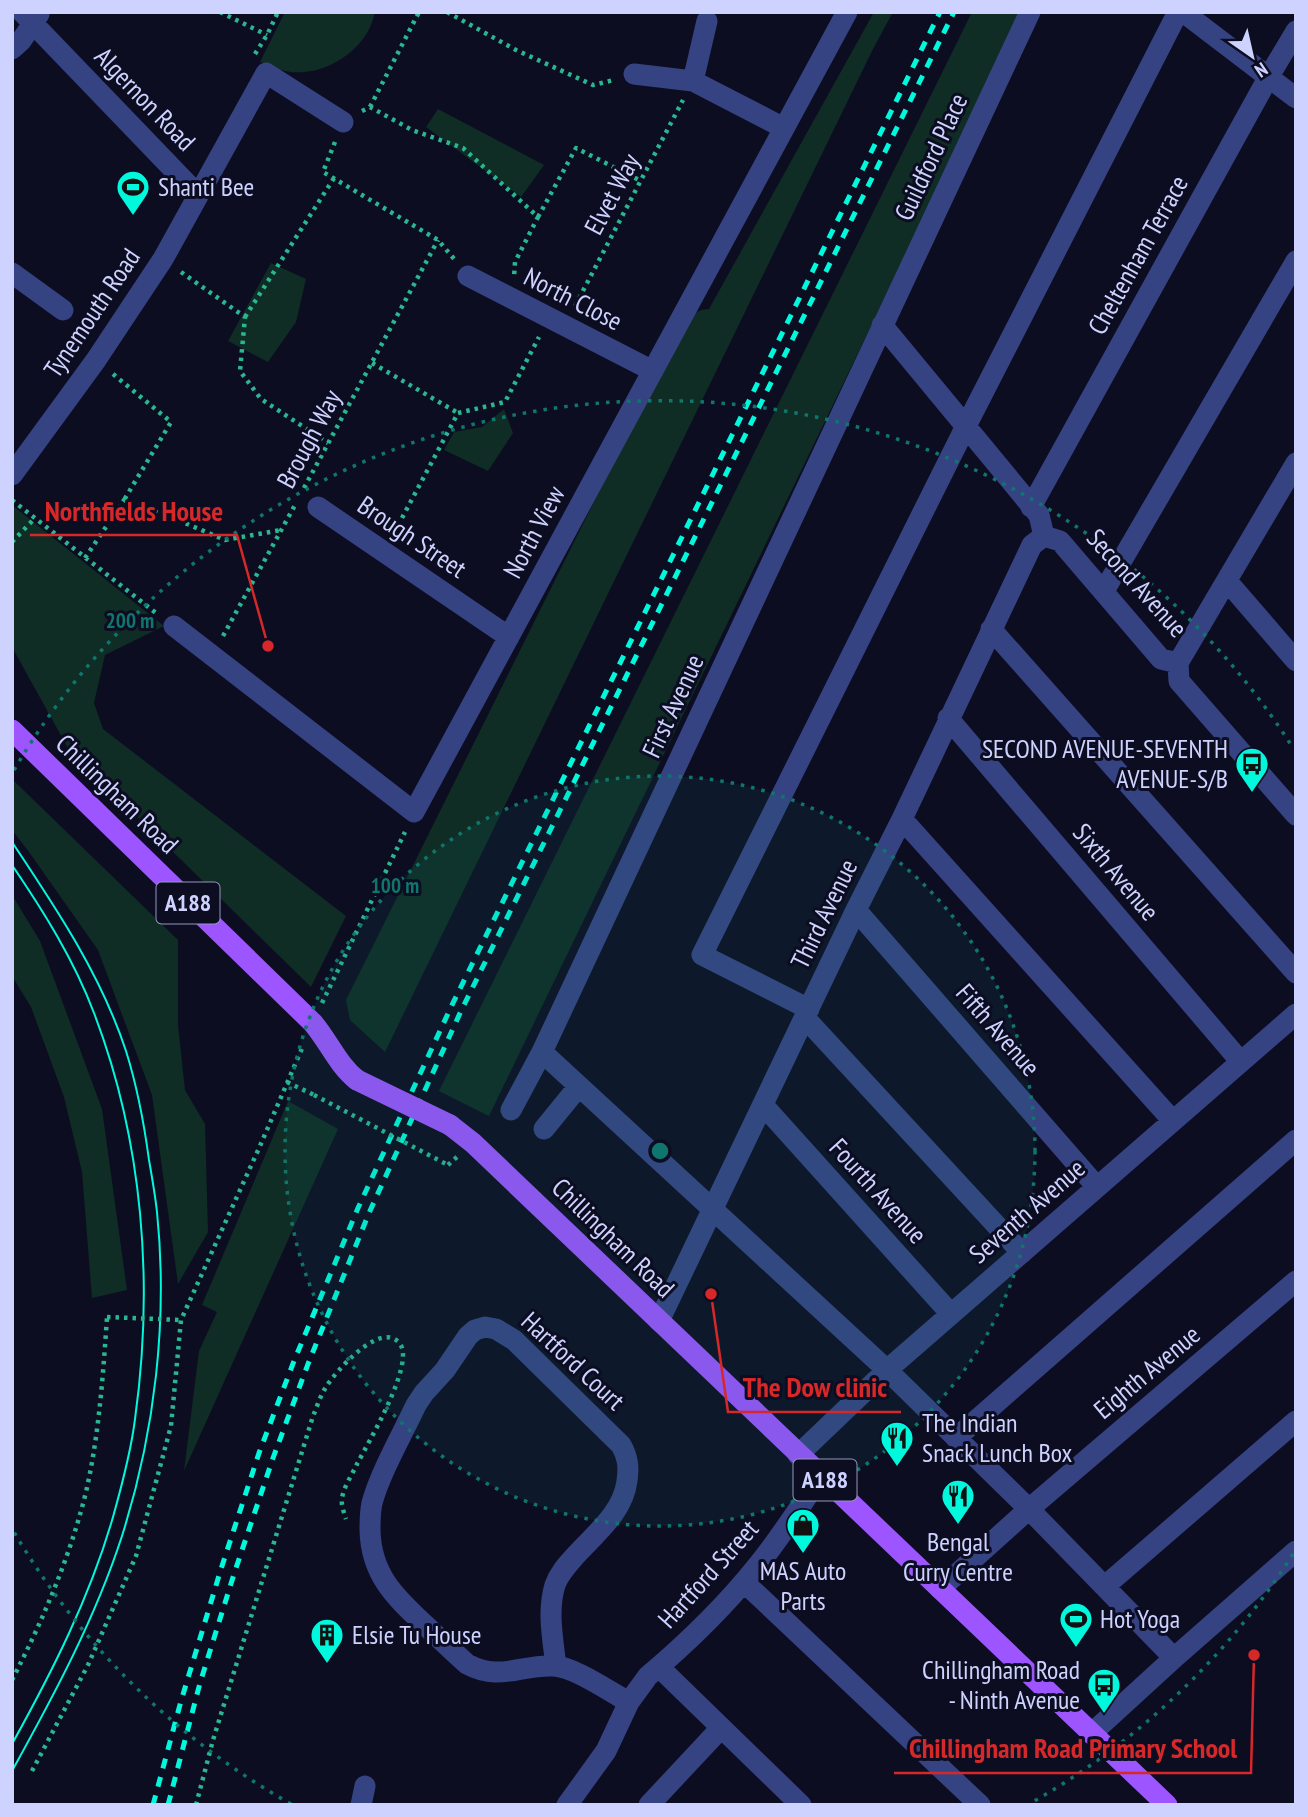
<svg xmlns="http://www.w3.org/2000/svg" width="1308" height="1817" font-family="'PT Sans Narrow',sans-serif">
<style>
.green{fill:#0f2c25}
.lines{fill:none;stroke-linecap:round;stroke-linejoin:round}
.path{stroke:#29b791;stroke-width:4.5;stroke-dasharray:3.5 5;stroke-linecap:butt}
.minor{stroke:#364383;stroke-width:21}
.major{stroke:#9c55ff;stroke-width:21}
.tram{stroke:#00f9dd;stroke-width:2}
.rail{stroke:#00f9dd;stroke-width:5;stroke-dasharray:10 9;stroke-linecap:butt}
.path-bridge{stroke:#29b791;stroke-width:4.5;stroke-dasharray:3.5 5;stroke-linecap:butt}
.major-bridge{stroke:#9c55ff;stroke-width:21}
.ring{fill:none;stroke:#0f766e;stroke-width:3.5;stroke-dasharray:3.5 7}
.labels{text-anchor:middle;stroke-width:6;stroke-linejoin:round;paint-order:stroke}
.shield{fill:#0d0d22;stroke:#9497bd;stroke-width:2}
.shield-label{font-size:24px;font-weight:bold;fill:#ced2ff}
.street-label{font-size:26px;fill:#ced2ff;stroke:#0d0d22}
.poi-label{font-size:26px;fill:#ced2ff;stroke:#0d0d22;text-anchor:start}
.centre{fill:#0f766e;stroke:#0d0d22;stroke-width:3.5}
.ring-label{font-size:21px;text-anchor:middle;font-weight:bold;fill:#0f766e;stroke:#0d0d22;stroke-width:6;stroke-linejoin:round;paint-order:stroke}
.leader{fill:none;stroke:#d62828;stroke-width:2.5}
.callout-dot{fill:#d62828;stroke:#0d0d22;stroke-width:2.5}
.callout-label{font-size:28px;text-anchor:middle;font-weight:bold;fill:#d62828;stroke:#0d0d22;stroke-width:6;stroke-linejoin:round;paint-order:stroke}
</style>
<rect width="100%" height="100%" fill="#0d0d22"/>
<path class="green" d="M285,12h90c-2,7 -4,15 -8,21 -17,28 -54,46 -86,37 -8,-2 -14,-6 -21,-8z
M874,12h19l-20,37 -488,1003 -35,-32 -4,-20 329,-661c10,-15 15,-29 34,-30z
M972,12h51l-534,1104 -50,-25z
M438,109l106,56 -23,32 -95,-70z
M271,263l35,16 -10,43 -28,40 -40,-21z
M504,409l9,24 -25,38 -44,-21 10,-18 28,-5z
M12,505l152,121 -59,29 -11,48 9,26 243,187 -35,71 -242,-237 -57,-103z
M12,779l166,161v85l7,65 20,34 3,108 -30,52 -26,-189 -54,-145 -69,-98 -17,-22z
M12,895l28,46 62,168 25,181 -35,8 -10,-126 -18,-75 -33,-90 -19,-31z
M288,1101l50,28 -154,342 15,-120 18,-39 -15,-7z"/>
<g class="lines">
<path class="path" d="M220,12l47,23
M447,12l69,38 77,35 21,-5
M255,54l12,-19 11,-23
M370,107l49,-95
M362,111l8,-4 42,23 51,18 75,69 -23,45 -1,15
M335,142l-12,30 115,68 17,20
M538,217l38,-69 65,33
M181,272l64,45 -5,54 21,28 67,44
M575,306l108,-206
M245,317l89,-139
M372,363l86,50
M113,374l58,48 -47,78
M304,488l134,-248
M12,500l144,113
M394,533l64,-120 47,-11 34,-65
M12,542l23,-24
M85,558l39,-58 49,18 52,22 56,-10
M223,636l72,-131
M322,1003l83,-171
M287,1082l27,13
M448,1165l10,-9
M12,1680c31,-60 58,-123 74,-188 13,-57 17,-116 21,-175
M32,1771l56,-106 48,-109 35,-130 10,-106 79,-174 43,-100
M196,1805l17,-65 100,-324c4,-9 7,-20 13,-29 10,-16 46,-56 66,-49 8,3 11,9 11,17 0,28 -32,83 -46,109 -5,11 -13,22 -15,34 -1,8 2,14 4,21"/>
<path class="minor" d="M22,12l176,183
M1183,12l113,86
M12,49l9,-8 18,-27
M634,74l59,7 91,47
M693,81l14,-60
M12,273l51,37
M468,276l185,95
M882,325l157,190 5,21
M12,475l84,-115 67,-101 103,-186 77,49
M318,507l191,130
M1031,507l237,-429 28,-47
M1044,536l16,5 101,118 17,4
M1227,581l69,80
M1104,591l192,-330
M174,626l240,186 433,-800
M991,629l305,344
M1178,663l118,-200
M1178,663l1,18 117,134
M948,718l293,344
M902,819l271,302
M856,910l241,277
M809,1009l-107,-54 264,-529 212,-414
M805,1018l217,235
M542,1052l345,318 142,139 145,149
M763,1105l188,209
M511,1110l31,-58 488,-1040
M544,1129l35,-43
M659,1321l197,-411 46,-91 130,-274 12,-9
M956,1438l340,-298
M798,1455l89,-85 409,-356
M744,1582l236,223
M1105,1586l191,-165
M940,1589l89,-80 267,-228
M556,1666c-3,-26 -9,-55 -1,-81 4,-12 13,-21 21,-30 21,-23 47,-43 51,-74 2,-14 1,-24 -6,-36l-107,-105 -18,-11 -11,-2 -10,3 -7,6 -23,34 -21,23 -8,12c-14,30 -36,68 -44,98 -2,9 -2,18 -2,27 1,44 24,66 54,94 14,13 28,27 43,40 33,18 54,0 87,2 21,1 56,26 75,36
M659,1667l142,138
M1091,1734l83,-76 122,-107
M361,1805l4,-19
M567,1805l39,-54 23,-49 19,-26c39,-33 78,-71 110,-111 23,-28 42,-59 63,-89
M649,1805l72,-77"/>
<path class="major" d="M12,730l301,293c16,19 25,42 44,57
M450,1125l23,18 694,662"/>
<path class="tram" d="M12,842c44,66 89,133 114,209 11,35 18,72 23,109 3,17 6,34 8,52 11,108 -2,220 -35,324 -27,83 -68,159 -110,235
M12,865c32,47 62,95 82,148 49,128 60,270 41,406 -4,33 -13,66 -22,98 -23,80 -61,155 -101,227"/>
<path class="rail" d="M153,1805l28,-104 40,-132 38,-116 35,-92 64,-153 93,-201 489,-995
M168,1805l32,-122 34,-109 39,-116 35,-94 61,-151 92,-202 493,-999"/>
<path class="path-bridge" d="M314,1095l134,70
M107,1317l74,3"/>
<path class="major-bridge" d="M357,1080l93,45"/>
</g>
<circle cx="660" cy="1151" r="375" fill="#0f766e" fill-opacity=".12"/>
<g class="ring">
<circle cx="660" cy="1151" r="375"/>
<path d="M1293 1554A750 750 0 0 1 1029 1804M291 1804A750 750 0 0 1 14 1532M14 770A750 750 0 0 1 1293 748"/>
</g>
<defs>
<symbol id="stadium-pin" viewBox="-11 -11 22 30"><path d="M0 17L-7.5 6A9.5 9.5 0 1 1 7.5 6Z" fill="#00f9dd" stroke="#0d0d22"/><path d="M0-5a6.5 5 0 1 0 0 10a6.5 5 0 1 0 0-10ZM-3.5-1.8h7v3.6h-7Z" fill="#111"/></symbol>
<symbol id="bus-pin" viewBox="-11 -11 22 30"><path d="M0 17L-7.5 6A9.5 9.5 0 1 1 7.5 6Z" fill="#00f9dd" stroke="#0d0d22"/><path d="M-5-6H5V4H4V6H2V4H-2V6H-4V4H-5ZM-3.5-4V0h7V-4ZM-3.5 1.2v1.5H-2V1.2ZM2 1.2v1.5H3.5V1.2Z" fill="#111"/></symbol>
<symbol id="restaurant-pin" viewBox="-11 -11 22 30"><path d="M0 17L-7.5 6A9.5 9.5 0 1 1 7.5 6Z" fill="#00f9dd" stroke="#0d0d22"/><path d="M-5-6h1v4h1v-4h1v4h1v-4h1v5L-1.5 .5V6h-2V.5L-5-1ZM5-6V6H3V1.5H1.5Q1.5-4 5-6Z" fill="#111"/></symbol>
<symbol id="shop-pin" viewBox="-11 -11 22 30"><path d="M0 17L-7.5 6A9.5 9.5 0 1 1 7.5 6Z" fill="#00f9dd" stroke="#0d0d22"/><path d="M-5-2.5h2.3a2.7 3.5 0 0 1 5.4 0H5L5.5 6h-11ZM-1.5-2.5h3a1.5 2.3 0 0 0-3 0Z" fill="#111"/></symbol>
<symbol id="building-pin" viewBox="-11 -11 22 30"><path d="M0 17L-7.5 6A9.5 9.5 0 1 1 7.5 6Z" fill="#00f9dd" stroke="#0d0d22"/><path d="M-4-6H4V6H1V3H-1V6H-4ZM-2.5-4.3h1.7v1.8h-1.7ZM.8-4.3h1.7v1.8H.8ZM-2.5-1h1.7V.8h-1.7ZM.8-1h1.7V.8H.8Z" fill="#111"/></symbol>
</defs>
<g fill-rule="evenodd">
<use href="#stadium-pin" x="114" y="168" width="38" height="52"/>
<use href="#bus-pin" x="1233" y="745" width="38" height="52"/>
<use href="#restaurant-pin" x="878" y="1419" width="38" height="52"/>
<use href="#restaurant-pin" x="939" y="1477" width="38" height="52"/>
<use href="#shop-pin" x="784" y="1506" width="38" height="52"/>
<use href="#stadium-pin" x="1057" y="1600" width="38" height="52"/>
<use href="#building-pin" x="308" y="1616" width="38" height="52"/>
<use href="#bus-pin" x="1085" y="1666" width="38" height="52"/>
</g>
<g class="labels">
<g class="shield">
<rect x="156.5" y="882.5" width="63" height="41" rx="5"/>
<rect x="793.5" y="1459.5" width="63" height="41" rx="5"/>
</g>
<g class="shield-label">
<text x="188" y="911">A188</text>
<text x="825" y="1488">A188</text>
</g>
<g class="street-label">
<text transform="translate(145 99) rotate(46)" y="9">Algernon Road</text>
<text transform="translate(931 157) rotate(-65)" y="9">Guildford Place</text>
<text transform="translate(612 194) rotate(-62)" y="9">Elvet Way</text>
<text transform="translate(1138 255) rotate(-61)" y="9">Cheltenham Terrace</text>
<text transform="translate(573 299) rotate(27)" y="9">North Close</text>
<text transform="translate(92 313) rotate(-56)" y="9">Tynemouth Road</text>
<text transform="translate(309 439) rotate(-62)" y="9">Brough Way</text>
<text transform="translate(534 532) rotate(-62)" y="9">North View</text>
<text transform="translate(412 537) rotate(34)" y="9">Brough Street</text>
<text transform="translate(1137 583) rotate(48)" y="9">Second Avenue</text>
<text transform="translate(673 706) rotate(-65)" y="9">First Avenue</text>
<text transform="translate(117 794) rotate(44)" y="9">Chillingham Road</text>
<text transform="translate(1116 872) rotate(50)" y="9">Sixth Avenue</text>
<text transform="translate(824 914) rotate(-64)" y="9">Third Avenue</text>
<text transform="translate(998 1030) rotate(49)" y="9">Fifth Avenue</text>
<text transform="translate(878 1191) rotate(48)" y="9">Fourth Avenue</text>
<text transform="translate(1027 1211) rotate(-41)" y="9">Seventh Avenue</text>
<text transform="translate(613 1238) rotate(44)" y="9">Chillingham Road</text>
<text transform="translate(573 1361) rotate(43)" y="9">Hartford Court</text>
<text transform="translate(1147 1372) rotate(-40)" y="9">Eighth Avenue</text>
<text transform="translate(708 1574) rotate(-48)" y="9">Hartford Street</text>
</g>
<g class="poi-label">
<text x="158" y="196">Shanti Bee</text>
<text x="1228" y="758" text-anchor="end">SECOND AVENUE-SEVENTH<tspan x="1228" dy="30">AVENUE-S/B</tspan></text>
<text x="922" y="1432">The Indian<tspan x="922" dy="30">Snack Lunch Box</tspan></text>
<text x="958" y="1551" text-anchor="middle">Bengal<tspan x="958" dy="30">Curry Centre</tspan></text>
<text x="803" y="1580" text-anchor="middle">MAS Auto<tspan x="803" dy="30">Parts</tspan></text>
<text x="1100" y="1628">Hot Yoga</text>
<text x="352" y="1644">Elsie Tu House</text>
<text x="1080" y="1679" text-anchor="end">Chillingham Road<tspan x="1080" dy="30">- Ninth Avenue</tspan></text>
</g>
</g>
<circle cx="660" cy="1151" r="10" class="centre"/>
<g class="ring-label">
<text x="130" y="628">200 m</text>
<text x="395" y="893">100 m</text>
</g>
<path class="leader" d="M268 646L237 535H30M711 1294L728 1412H901M1254 1655L1251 1773H894"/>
<g class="callout-dot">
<circle cx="268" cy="646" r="7"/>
<circle cx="711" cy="1294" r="7"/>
<circle cx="1254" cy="1655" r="7"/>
</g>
<g class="callout-label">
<text x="134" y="521">Northfields House</text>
<text x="815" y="1397">The Dow clinic</text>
<text x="1073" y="1758">Chillingham Road Primary School</text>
</g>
<rect width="1308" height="1817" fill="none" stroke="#ced2ff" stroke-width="28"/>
<g transform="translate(1252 56) rotate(146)" stroke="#0d0d22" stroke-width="5" paint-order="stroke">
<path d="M0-5L12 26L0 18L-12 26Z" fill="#ced2ff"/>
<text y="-10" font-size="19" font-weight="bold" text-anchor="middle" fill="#ced2ff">N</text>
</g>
</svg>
